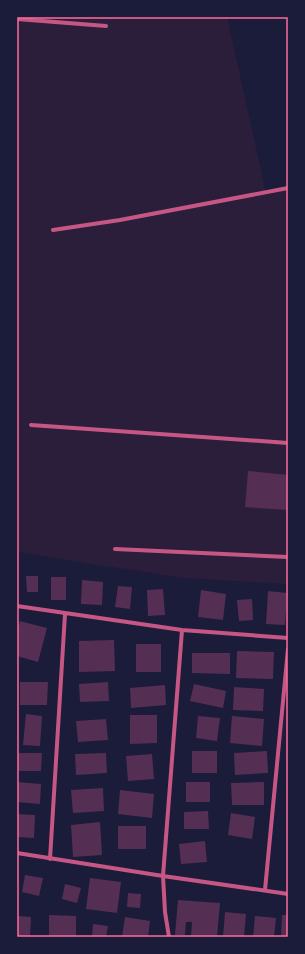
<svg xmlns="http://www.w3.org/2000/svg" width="305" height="954" font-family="Mulish,sans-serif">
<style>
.green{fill:#2a1e3b}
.building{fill:#542f53}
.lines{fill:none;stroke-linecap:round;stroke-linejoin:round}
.minor{stroke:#c65784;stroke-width:4}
.neatline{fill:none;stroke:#ff6b9d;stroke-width:1.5}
</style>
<rect width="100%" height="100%" fill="#1b1b3a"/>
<path class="green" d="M17,17h210l39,176 22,-5v396l-106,-6 -165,-26z"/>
<path class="building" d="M248,471l40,4v35l-43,-3z
M26,576h12v16h-11z
M51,577h15v23h-15z
M82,580l21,2 -1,23 -21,-1z
M118,586l14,1 -2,22 -15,-2z
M163,589l2,26 -17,1 -1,-26z
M201,590l25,4 -3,26 -25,-3z
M268,591l19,2 -2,32 -19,-1z
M252,599l1,21 -14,1 -2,-21z
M20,621l27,7 -9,34 -21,-6v-24z
M114,640l1,31 -36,1v-31z
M136,644h25v28h-25z
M237,651l37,1 -1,27 -37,-1z
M192,653h38v21l-38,-1z
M20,682h28l-1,23h-27z
M108,682l1,19 -29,1 -1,-18z
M194,684l32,7 -3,17 -33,-7z
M165,685l1,20 -35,3 -1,-20z
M234,687l30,2 -1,22 -30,-1z
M26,714l16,2 -2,30 -17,-1z
M130,715h27v28l-27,1z
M198,716l22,2 -3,23 -21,-3z
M232,716l32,3 -2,27 -32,-3z
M106,719l2,21 -30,2 -2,-21z
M192,751h25v22h-25z
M267,751l1,22 -33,2 -1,-22z
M17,753h25l-1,18h-24z
M106,753l1,20 -31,2 -1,-21z
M152,754l2,25 -26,2 -2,-25z
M17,782l24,2 -1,20 -23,-2z
M186,782h24v20h-24z
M264,782v23h-32l-1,-22z
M103,788l1,23 -31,2 -2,-23z
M120,790l34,4 -2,24 -34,-4z
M208,811l1,18h-25v-17z
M231,813l24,4 -3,22 -24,-4z
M17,814l18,1 -1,23 -17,-1z
M100,822l2,33 -29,2 -2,-32z
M118,826h28v23h-28z
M205,841l2,21 -26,2 -2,-20z
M25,875l18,3 -4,18 -17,-4z
M90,878l31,4 -4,31 -31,-4z
M65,884l16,4 -4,15 -15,-4z
M128,893l13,1 -1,14 -13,-1z
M178,900l42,3 -3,34h-26l1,-15h-6l-1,13h-10z
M225,912l21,2 -2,23h-21z
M49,915l27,1v21h-27z
M282,915h6v22h-7z
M18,916l13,1 -1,20h-13z
M255,916l21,2 -2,19h-21z
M125,917l25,4 -2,16h-26z
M93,924l15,2 -2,11h-14z"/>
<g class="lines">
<path class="minor" d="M17,19l89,7
M53,230l67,-10 168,-32
M31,425l257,18
M115,549l173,8
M17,606l165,24 106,8
M17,853l146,23 125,18
M50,859l15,-245
M265,890l23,-241
M169,937l-4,-25 -2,-36 19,-246"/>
</g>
<rect width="305" height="954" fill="none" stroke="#1b1b3a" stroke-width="36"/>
<rect x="18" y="18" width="269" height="918" class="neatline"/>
</svg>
